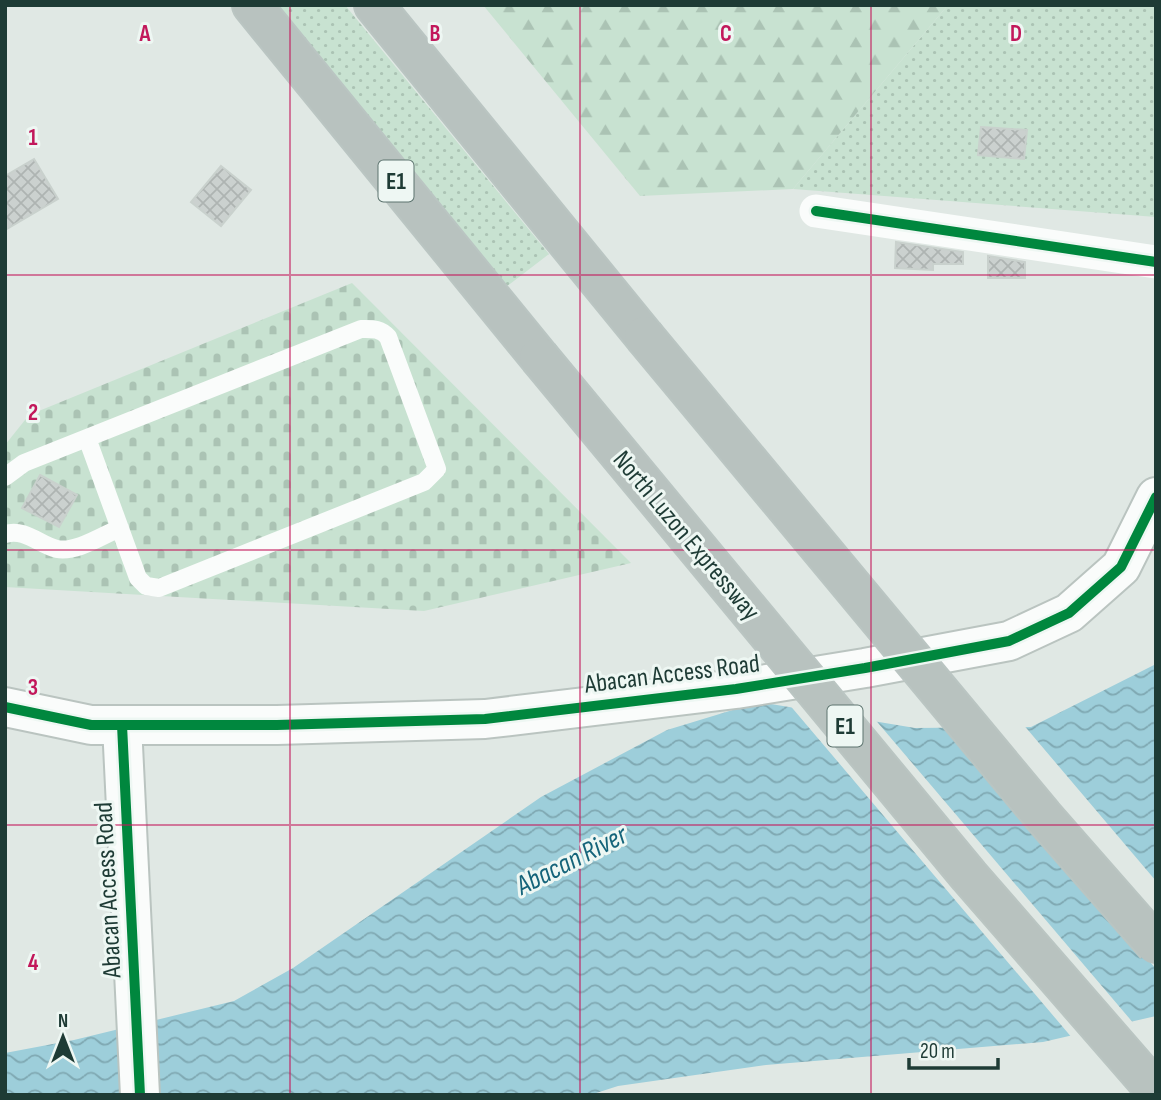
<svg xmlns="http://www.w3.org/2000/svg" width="1161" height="1100" font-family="'Sofia Sans Condensed',sans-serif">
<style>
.green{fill:url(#green-dots)}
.forest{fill:url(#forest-firs)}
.cemetery{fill:url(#cemetery-stones)}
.water{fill:url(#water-waves)}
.pier{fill:#e0e8e4}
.building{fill:url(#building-cross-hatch);stroke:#c9d1cd;stroke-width:2}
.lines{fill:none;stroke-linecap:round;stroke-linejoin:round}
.secondary-casing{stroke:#bac4c0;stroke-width:42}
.highway-casing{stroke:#bac5c2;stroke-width:42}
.lane{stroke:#fafcfb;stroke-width:18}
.street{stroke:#fafcfb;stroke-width:33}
.secondary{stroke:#fafcfb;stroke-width:38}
.highway{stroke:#b8c2bf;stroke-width:38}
.highway-bridge-casing{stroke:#bac5c2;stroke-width:42;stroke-linecap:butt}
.highway-bridge{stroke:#b8c2bf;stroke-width:38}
.cycleway-casing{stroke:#eef7f3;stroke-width:15}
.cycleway{stroke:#00873e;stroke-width:10}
.grid{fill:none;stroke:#c2185b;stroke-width:2;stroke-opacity:0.55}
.labels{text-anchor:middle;stroke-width:6;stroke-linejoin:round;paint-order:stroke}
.shield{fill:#eef7f3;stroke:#5c736e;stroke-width:2}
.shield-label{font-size:24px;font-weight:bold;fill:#1e3b35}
.street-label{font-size:26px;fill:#1e3b35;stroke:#eef7f3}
.water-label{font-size:28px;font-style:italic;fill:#15647a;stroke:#eef7f3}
.grid-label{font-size:23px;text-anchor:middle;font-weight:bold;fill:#c2185b;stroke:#eef7f3;stroke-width:6;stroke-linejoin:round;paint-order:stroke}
</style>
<defs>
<pattern id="green-dots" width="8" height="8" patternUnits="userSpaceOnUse" patternTransform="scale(1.75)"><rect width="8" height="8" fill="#c8e2d1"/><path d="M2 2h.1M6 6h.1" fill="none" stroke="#abc3b4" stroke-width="1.8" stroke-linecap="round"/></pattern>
<pattern id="forest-firs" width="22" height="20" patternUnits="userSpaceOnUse" patternTransform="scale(1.75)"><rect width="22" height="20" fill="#c8e2d1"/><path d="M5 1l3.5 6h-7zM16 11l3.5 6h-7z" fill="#abc3b4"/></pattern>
<pattern id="cemetery-stones" width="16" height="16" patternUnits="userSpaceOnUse" patternTransform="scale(1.75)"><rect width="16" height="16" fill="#c8e2d1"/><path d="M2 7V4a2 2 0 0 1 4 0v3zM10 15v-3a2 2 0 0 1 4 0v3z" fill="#abc3b4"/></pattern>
<pattern id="water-waves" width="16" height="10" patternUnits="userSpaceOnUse" patternTransform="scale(1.75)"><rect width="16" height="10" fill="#9dceda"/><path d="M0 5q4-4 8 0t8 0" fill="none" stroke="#7fa8b2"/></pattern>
<pattern id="building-cross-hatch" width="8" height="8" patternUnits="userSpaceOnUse" patternTransform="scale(1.75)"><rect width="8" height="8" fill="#cbd1cf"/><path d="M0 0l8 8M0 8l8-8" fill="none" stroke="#aeb4b2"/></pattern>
</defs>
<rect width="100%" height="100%" fill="#e0e8e4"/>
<path class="green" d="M275,5h70l204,249 -43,33z
M948,5h208v212l-363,-28z"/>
<path class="forest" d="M483,5h465l-155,184 -153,7z"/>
<path class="cemetery" d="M352,283l279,280 -207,48 -419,-24v-142l24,-30z"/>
<path class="water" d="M1156,664v352l-113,26 -277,23 -148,21 -28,9h-585v-42l69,-13 160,-39 59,-33 248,-171 126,-67 92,-28 156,26 116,-1z"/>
<path class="pier" d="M788,703l85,14 262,308 -62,14z
M1022,723l134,158v88l-209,-245z"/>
<path class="building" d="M981,127l46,3 -3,29 -46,-4z
M34,159l24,40 -53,31v-54z
M221,166l30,24 -30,36 -30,-24z
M896,242l67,10v12h-30v6l-38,-2z
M988,256l37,6v16h-37z
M40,475l37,20 -18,32 -37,-19z"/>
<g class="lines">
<defs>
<path id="secondary" d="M5,707l86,18h186l208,-6 251,-30 129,-21 144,-27 60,-28 52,-46 35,-70
M122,725l18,370"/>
<path id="highway" d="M252,5l287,352
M374,5l270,331"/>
</defs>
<use href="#secondary" class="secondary-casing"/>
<use href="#highway" class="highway-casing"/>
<path class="lane" d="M5,477l19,-14 337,-134c11,0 19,-1 27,8l49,132 -13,13 -265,106 -13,-2 -8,-8 -51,-140
M5,534c21,-6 34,11 52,15 19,4 46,-14 63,-21"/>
<path class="street" d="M816,211l340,51"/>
<use href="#secondary" class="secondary"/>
<use href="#highway" class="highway"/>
<defs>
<path id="highway-bridge" d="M644,336l399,480 113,129
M539,357l430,519 187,215"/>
</defs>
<use href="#highway-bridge" class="highway-bridge-casing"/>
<use href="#highway-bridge" class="highway-bridge"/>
<defs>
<path id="cycleway" d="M816,211l340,51
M5,707l86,18h186l208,-6 251,-30 129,-21 144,-27 60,-28 52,-46 35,-70
M122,725l18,370"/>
</defs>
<use href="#cycleway" class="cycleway-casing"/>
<use href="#cycleway" class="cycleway"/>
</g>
<path class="grid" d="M290,5v1090M580,5v1090M871,5v1090M5,275h1151M5,550h1151M5,825h1151"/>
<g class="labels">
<g class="shield">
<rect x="378.5" y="160.5" width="35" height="41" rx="5"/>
<rect x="827.5" y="705.5" width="35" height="41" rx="5"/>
</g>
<g class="shield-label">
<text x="396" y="189">E1</text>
<text x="845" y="734">E1</text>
</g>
<g class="street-label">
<text transform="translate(687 535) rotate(50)" y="9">North Luzon Expressway</text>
<text transform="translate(672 673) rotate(-7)" y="9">Abacan Access Road</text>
<text transform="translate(107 890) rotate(-93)" y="9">Abacan Access Road</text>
</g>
<g class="water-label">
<text transform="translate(571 859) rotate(-27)" y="10">Abacan River</text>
</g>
</g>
<g class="grid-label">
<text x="145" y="41">A</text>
<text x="435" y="41">B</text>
<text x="726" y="41">C</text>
<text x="1016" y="41">D</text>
<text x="33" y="145">1</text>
<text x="33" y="420">2</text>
<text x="33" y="695">3</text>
<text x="33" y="970">4</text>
</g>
<rect width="1161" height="1100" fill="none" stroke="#1e3b35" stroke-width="14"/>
<g transform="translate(63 1037)" stroke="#eef7f3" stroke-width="5" paint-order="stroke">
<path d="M0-5L12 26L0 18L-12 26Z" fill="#1e3b35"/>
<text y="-10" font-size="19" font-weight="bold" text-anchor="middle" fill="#1e3b35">N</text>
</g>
<path d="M909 1058v10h89v-10" fill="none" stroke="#1e3b35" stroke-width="3.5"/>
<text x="920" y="1058" font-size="21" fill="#1e3b35" stroke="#eef7f3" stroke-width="5" paint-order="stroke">20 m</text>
</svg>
